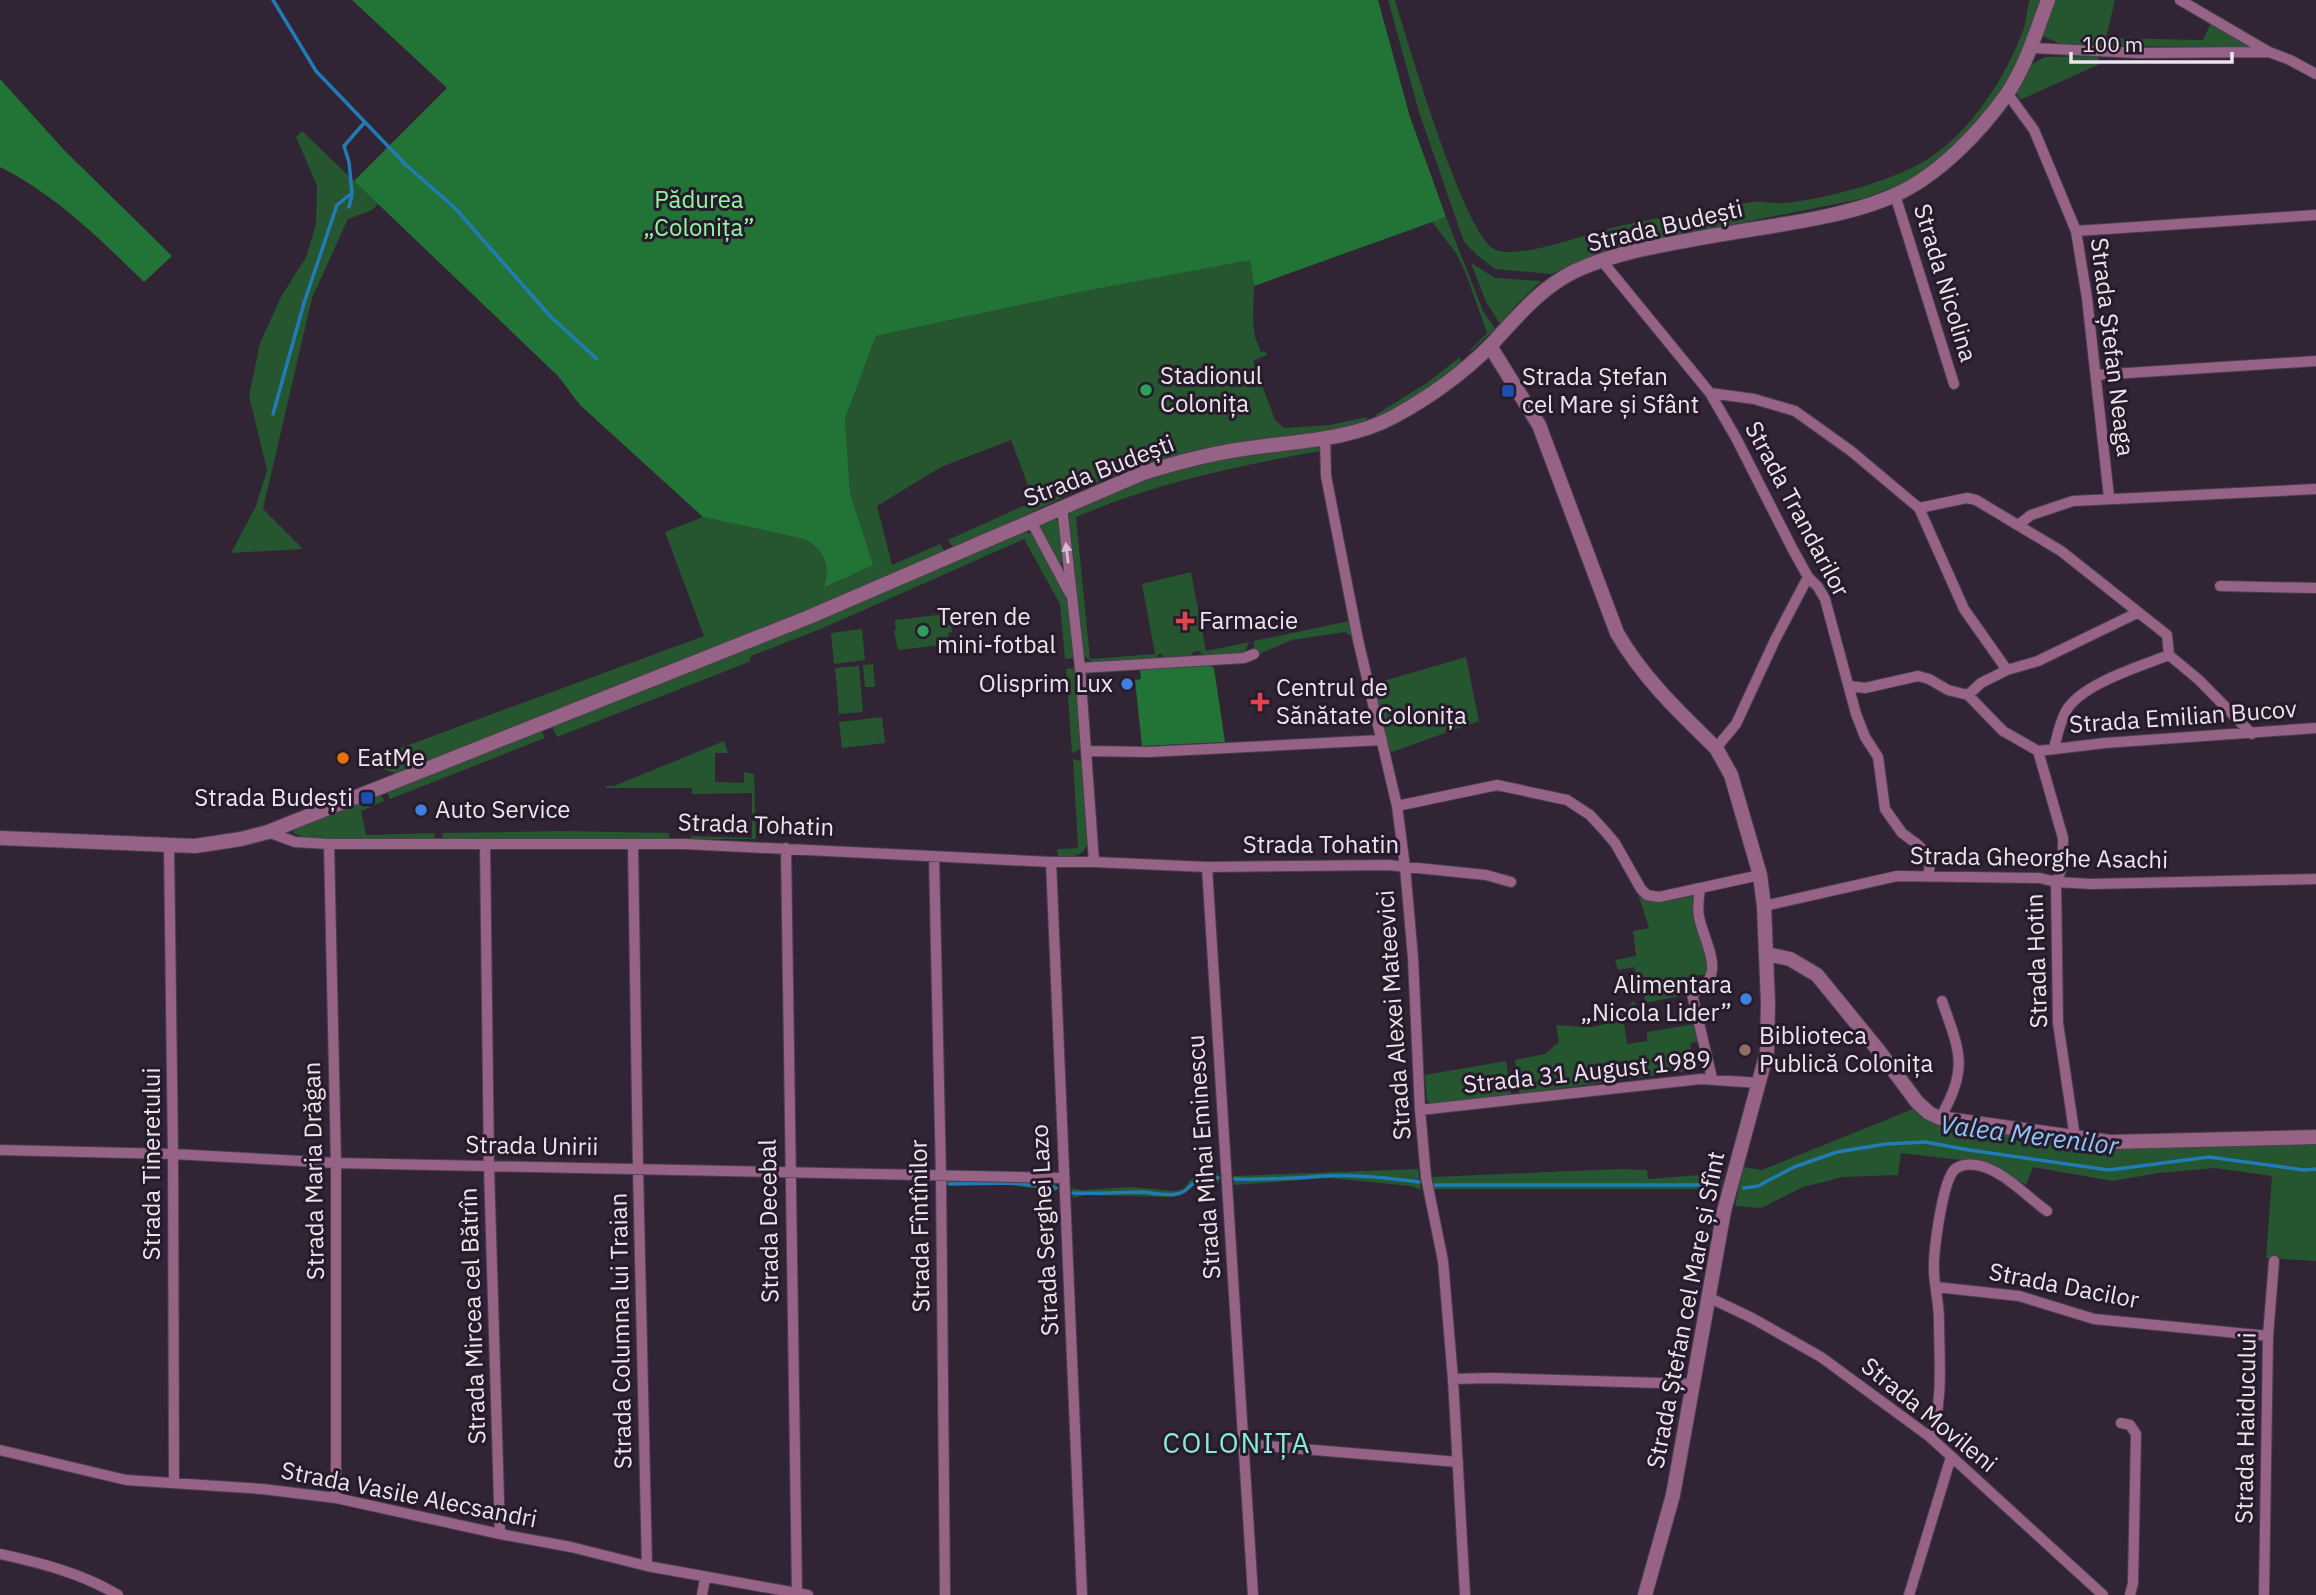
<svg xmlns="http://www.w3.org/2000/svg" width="2316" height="1595" font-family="'IBM Plex Sans',sans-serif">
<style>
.green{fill:#25562f}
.forest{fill:#227436}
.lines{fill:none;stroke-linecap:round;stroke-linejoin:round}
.stream{stroke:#217bb7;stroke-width:3.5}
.minor-casing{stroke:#4b3f4f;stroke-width:12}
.tertiary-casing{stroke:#4b3f4f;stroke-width:16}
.minor{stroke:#966387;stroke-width:10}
.tertiary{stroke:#966387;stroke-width:14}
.oneway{fill:#d3bdd0}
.leisure-dot{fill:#2e9e5b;stroke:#271a2b;stroke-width:2.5}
.transit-dot{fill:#1a4fb4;stroke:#271a2b;stroke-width:2.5}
.health-dot{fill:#e0444e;stroke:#271a2b;stroke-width:2.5}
.shop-dot{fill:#3f7fe0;stroke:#271a2b;stroke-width:2.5}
.food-dot{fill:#e8710a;stroke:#271a2b;stroke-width:2.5}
.education-dot{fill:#8d6e63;stroke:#271a2b;stroke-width:2.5}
.labels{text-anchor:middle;stroke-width:6;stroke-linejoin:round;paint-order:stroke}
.park-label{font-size:24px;fill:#8ff7a0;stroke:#271a2b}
.street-label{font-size:24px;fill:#ede4f0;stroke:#271a2b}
.poi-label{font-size:24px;fill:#ede4f0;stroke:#271a2b;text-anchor:start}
.water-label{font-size:26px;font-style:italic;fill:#8cc7f8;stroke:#271a2b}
.quarter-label{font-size:28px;letter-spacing:2px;fill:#85ecda;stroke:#271a2b}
</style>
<rect width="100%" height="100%" fill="#312435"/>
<path class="green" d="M1388,0h7c13,42 68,232 99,249 20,11 81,-11 103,-17 33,-10 66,-14 99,-20 19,-3 38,-8 57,-10 11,-1 22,2 32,1 41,-4 112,-23 146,-46 42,-29 74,-79 92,-126 4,-10 3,-21 7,-31h12l-14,39 -26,52 -33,39 -37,35 -29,19 -42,15 -201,40 -64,16 -45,19 -56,-5 -17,-13 -14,-14 -45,-130z
M2052,0h63l-9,38 97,2 8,-17 41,25 -189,-3 -23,-10z
M2098,56l2,8 -80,36 -5,-11 13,-23 17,-9z
M302,131l76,73 -6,6 -24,9 -36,79 -49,211 40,40 -72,4 25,-47 11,-36 -18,-74 11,-53 21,-46 25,-40 10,-33 1,-38 -21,-49z
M1446,217l37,94 12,18 -24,22 -1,-1 17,-17 -21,-59 -10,-21 -24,-31z
M1250,259l4,27 -1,34 2,17 6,15 4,-1 2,4 -14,6 22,59 9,8 46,-3 37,-8 -1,6c-54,13 -110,15 -164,26 -85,17 -170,64 -248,100l-6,-9 86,-39 -23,-61 -70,27 -64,39 15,59 48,-21 5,8 -68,30 -481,191 -36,-10 344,-127 -39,-104 38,-15 102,22c22,11 25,26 20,49l47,-23 -22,-72 -5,-74 31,-83 214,-46z
M1471,263l24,15 46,3 -26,25 -15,18 -14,-22z
M1460,357l1,5 -29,24 -56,33 -1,-4 52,-32z
M1320,444v7c-83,15 -167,33 -244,66l14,142 65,-5 -13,-70 49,-12 15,79 43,-9 -5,13 -42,1 -2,-5 -7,1 -2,6 -28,1 -1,-5h-4l-1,6 -62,4 -11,-8 -15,-139 2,-9c35,-14 69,-29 106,-40 46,-14 95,-17 143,-24z
M1054,518l5,4 5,39 -4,3 -20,-36v-3z
M1022,531l11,3 35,69 6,55 -9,1 -5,-55 -36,-65 -201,89 -72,28 -2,6 -192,75 -6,-12 259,-100z
M946,614l1,11h4l1,7 -4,1 1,11 -51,6 -4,-19 2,-1 -1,-10z
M1349,621l2,15 -6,-4 -53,8 -38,16v-15z
M862,629l3,31 -31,4 -3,-31z
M1466,657l13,64 -90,32 -16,-69z
M873,664l2,23h-10l-2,-22z
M859,666l4,46 -24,2 -4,-46z
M1075,668l6,76 -2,6 -7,3 -6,-84z
M882,717l3,26 -43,5 -3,-26z
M541,729l4,9 -155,61 -4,-9z
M724,741l4,12h-13v29l29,1v-11l10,2 2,65h-65v-3l61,2v-45l-60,1v-6h-86v-2h8z
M1073,759l9,2 6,83c-7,14 -16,13 -30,13l-1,-8 21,-1z
M380,793l4,8 -23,10 5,24 68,-2 1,5c-28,0 -121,7 -141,-5l-1,-4z
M564,831l105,2v5h-226l-1,-5z
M1638,894l23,8 32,-6c0,7 -1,16 1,23 4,17 21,38 13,55l-68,11 -5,-18 -16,3 -3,-10 21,-4 -3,-25 16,-3z
M1683,988l3,3 -1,4 -40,8 -1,-8 6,-3z
M1634,1001l1,3 -12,11 4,29 20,-3v-9l48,-8 4,17 -9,2 4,27 -175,24 -4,-34 30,-6 14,-12 -3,-17c44,3 45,7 78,-24z
M1506,1061l5,33 -79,11 -5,-4 -2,-26z
M1913,1109l9,9 21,4 156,24 217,-5v120l-50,-3 6,-82 -57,-8 -56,5 -47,8 -79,-14 -7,18 -29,-16 -20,-7 -76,-9 -3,22 -55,2 -40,10 -42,21 -26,-2 8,-39 19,3z
M1418,1169l3,21 -10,-4 -82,-8 -95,7 -1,-9z
M1620,1169l27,1 1,9 76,-6 -3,16h-287l-2,-12z
M1218,1173l1,9c-29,-4 -22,7 -45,15l-89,-2 -12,3 -2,-10 12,2 47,-3 44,4 9,-2 11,-13z
M946,1180h101l9,5v6l-48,-6h-62z"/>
<path class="forest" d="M352,0h1026l32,117 36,100 -192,69 -4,-26 -160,30 -214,46 -31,83 5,74 23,72 -49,23c7,-21 1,-39 -20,-49l-101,-22 -123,-112 -22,-29 -204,-195 93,-93z
M0,79l64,71 108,106 -28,26c-44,-43 -88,-87 -144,-115z
M1208,664l6,4 11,74 -83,4 -7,-66 6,-1 -1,-10z"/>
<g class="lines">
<path class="stream" d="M273,0l43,71 90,94 49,43 95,108 47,43
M349,207l3,-12
M273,414l31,-111 33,-98 15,-12 -3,-31 -5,-16 21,-24
M1235,1179c30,1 58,-1 87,-3 30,-2 67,2 97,6
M949,1184l64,-1 43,5
M1435,1185h285
M1744,1188l14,-2 36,-19 43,-15 49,-8 39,-2 44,8 140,20 100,-13 95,13 12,-1
M1073,1193c23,1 47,-1 70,-1 11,1 22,4 33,2 18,-2 12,-20 42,-16"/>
<defs>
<path id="minor" d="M2180,0l89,52 21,8 26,14
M2030,48l108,5 131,-1
M2007,93l27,37 42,101 11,67 22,199
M1895,195l59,189
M2076,231l240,-16
M1602,261l108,132 26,45 56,110 16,29 10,10 7,12 31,115 9,23 13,20 7,52 17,24 15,11 10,10 3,9 -2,14
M2096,375l220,-14
M1710,393l44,6 41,12 56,40 68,57 45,101 43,61
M1325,437l1,39 32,164 39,166 8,61 8,91 7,152 6,67 17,84 10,118 12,216
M1062,507l18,161 14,194
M1919,508l48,-10 9,2 85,51 106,84 2,20 30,25 53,54
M1031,521l39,73
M2018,525l13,-10 42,-14 243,-12
M2220,586l96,2
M1080,668l164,-10 10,-4
M1849,686l16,2 53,-12 11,3 19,11 20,5 35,36 35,20 25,87v27l-7,17 2,141 17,115
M1968,695l13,-12 26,-13 31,-9 99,-48
M1716,748l20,-24 39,-84 33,-63
M2054,748c3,-12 6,-26 12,-37 15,-27 75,-45 103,-56
M1086,751l62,1 234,-12
M2038,751l67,-8 211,-15
M1397,806l100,-21 70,15 23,15 13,14 12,14 26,46 6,6 12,2 101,-22
M268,832l27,10 34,2h356l366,18h43l113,5 181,-2 98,10 25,7
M329,844l7,319v335
M485,844l4,323 11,367
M633,844l5,325 9,397
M169,846l4,308 1,329
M786,848l11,745
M934,856l7,321 4,418
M1051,862l31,733
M1207,867l46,728
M1700,889c-1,9 -3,18 -1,28 6,29 30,59 -7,77l20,84
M1764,906l133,-30 143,2 16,4 36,2 224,-5
M1420,1110l281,-31 58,4
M1940,1118c29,-49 20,-66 2,-117
M0,1150l173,4 163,9 727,15
M1936,1287l83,9 75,23 174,17
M1708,1297l44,21 69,39 109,80 173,158
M1453,1379l39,-1 202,6
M2121,1423l9,2 6,9 -3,149 -3,12
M1930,1437c14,-31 9,-82 9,-116 0,-17 -4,-32 -5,-48 -1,-19 8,-92 21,-104 6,-4 14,-5 21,-4 26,4 50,31 71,46
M1243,1444l215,18
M0,1450l126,30 136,9 74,9 164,36 71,13 76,19 161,29
M0,1554c41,9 81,19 118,41
M702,1595l3,-17
M1909,1595l42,-138
M2264,1595l4,-259 6,-75"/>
<path id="tertiary" d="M1490,346l49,79 78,208c26,45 62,79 99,115l15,27 29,100 4,31 4,97 -1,49 -43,159 -51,284 -28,100
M0,838l195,8 46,-7 27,-7 541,-215 334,-144c32,-10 66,-19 100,-24 50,-8 107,-8 152,-33 33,-18 69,-44 96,-71 26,-28 49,-57 84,-74 41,-19 87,-26 131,-34 59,-11 136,-18 189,-42 44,-20 85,-63 112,-101 19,-28 29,-62 41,-94
M1767,954l23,5 27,16 62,76 38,51 12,11 11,5 170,24 206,-5"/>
</defs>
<use href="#minor" class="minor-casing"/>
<use href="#tertiary" class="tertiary-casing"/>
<use href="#minor" class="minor"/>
<use href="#tertiary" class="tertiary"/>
</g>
<defs><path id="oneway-solid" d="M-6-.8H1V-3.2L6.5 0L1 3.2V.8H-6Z" transform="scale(1.75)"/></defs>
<use class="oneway" href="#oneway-solid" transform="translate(1067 553) rotate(-97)"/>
<g class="leisure-dot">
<circle cx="1146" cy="390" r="7"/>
<circle cx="923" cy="631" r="7"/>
</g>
<g class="transit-dot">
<rect x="1501" y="384" width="14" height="14" rx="3.5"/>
<rect x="360" y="791" width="14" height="14" rx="3.5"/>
</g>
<g class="health-dot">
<path d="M1181.5 610.5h7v7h7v7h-7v7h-7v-7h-7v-7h7z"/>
<path d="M1256.5 691.5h7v7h7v7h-7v7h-7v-7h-7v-7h7z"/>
</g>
<g class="shop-dot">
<circle cx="1127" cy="684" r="7"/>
<circle cx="421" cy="810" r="7"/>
<circle cx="1746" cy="999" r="7"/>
</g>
<circle class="food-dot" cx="343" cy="758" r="7"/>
<circle class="education-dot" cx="1745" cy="1050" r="7"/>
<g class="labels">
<g class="park-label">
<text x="699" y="208">Pădurea<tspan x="699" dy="28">„Colonița”</tspan></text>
</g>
<g class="street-label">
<text transform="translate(1665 226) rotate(-13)" y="8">Strada Budești</text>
<text transform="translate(1945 283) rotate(73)" y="8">Strada Nicolina</text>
<text transform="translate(2112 347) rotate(83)" y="8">Strada Ștefan Neaga</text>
<text transform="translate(1099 471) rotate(-21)" y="8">Strada Budești</text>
<text transform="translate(1797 509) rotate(62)" y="8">Strada Trandarilor</text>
<text transform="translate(2183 717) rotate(-4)" y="8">Strada Emilian Bucov</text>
<text transform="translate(756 825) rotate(2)" y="8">Strada Tohatin</text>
<text x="1321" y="853">Strada Tohatin</text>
<text transform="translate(2039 858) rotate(1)" y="8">Strada Gheorghe Asachi</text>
<text transform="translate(2037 961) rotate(-92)" y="8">Strada Hotin</text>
<text transform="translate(1394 1015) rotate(-94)" y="8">Strada Alexei Mateevici</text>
<text transform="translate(1587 1072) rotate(-6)" y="8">Strada 31 August 1989</text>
<text transform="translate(532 1146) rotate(1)" y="8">Strada Unirii</text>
<text transform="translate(1204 1157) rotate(-94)" y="8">Strada Mihai Eminescu</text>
<text transform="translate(152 1164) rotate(-90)" y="8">Strada Tineretului</text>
<text transform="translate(314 1171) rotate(-91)" y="8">Strada Maria Drăgan</text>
<text transform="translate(769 1221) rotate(-91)" y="8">Strada Decebal</text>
<text transform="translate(920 1226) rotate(-91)" y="8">Strada Fîntînilor</text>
<text transform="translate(1045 1230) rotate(-93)" y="8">Strada Serghei Lazo</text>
<text transform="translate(2064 1286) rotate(11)" y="8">Strada Dacilor</text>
<text transform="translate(1686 1310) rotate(-79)" y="8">Strada Ștefan cel Mare și Sfînt</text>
<text transform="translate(473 1316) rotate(-92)" y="8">Strada Mircea cel Bătrîn</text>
<text transform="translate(621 1331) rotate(-91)" y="8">Strada Columna lui Traian</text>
<text transform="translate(1929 1415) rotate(39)" y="8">Strada Movileni</text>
<text transform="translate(2246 1428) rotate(-89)" y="8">Strada Haiducului</text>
<text transform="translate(409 1495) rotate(11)" y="8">Strada Vasile Alecsandri</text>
</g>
<g class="poi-label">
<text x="1160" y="384">Stadionul<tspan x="1160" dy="28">Colonița</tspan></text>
<text x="1522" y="385">Strada Ștefan<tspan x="1522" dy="28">cel Mare și Sfânt</tspan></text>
<text x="937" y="625">Teren de<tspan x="937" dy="28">mini-fotbal</tspan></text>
<text x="1199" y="629">Farmacie</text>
<text x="1113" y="692" text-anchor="end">Olisprim Lux</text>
<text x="1276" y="696">Centrul de<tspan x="1276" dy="28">Sănătate Colonița</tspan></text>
<text x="357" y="766">EatMe</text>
<text x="353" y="806" text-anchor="end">Strada Budești</text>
<text x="435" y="818">Auto Service</text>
<text x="1732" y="993" text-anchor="end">Alimentara<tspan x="1732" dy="28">„Nicola Lider”</tspan></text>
<text x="1759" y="1044">Biblioteca<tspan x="1759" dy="28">Publică Colonița</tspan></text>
</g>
<g class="water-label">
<text transform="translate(2029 1135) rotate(7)" y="9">Valea Merenilor</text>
</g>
<g class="quarter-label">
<text x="1237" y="1453">COLONIȚA</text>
</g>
</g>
<path d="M2071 52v10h161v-10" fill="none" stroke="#ede4f0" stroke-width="3.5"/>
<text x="2082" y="52" font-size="21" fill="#ede4f0" stroke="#271a2b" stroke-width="5" paint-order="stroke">100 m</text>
</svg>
